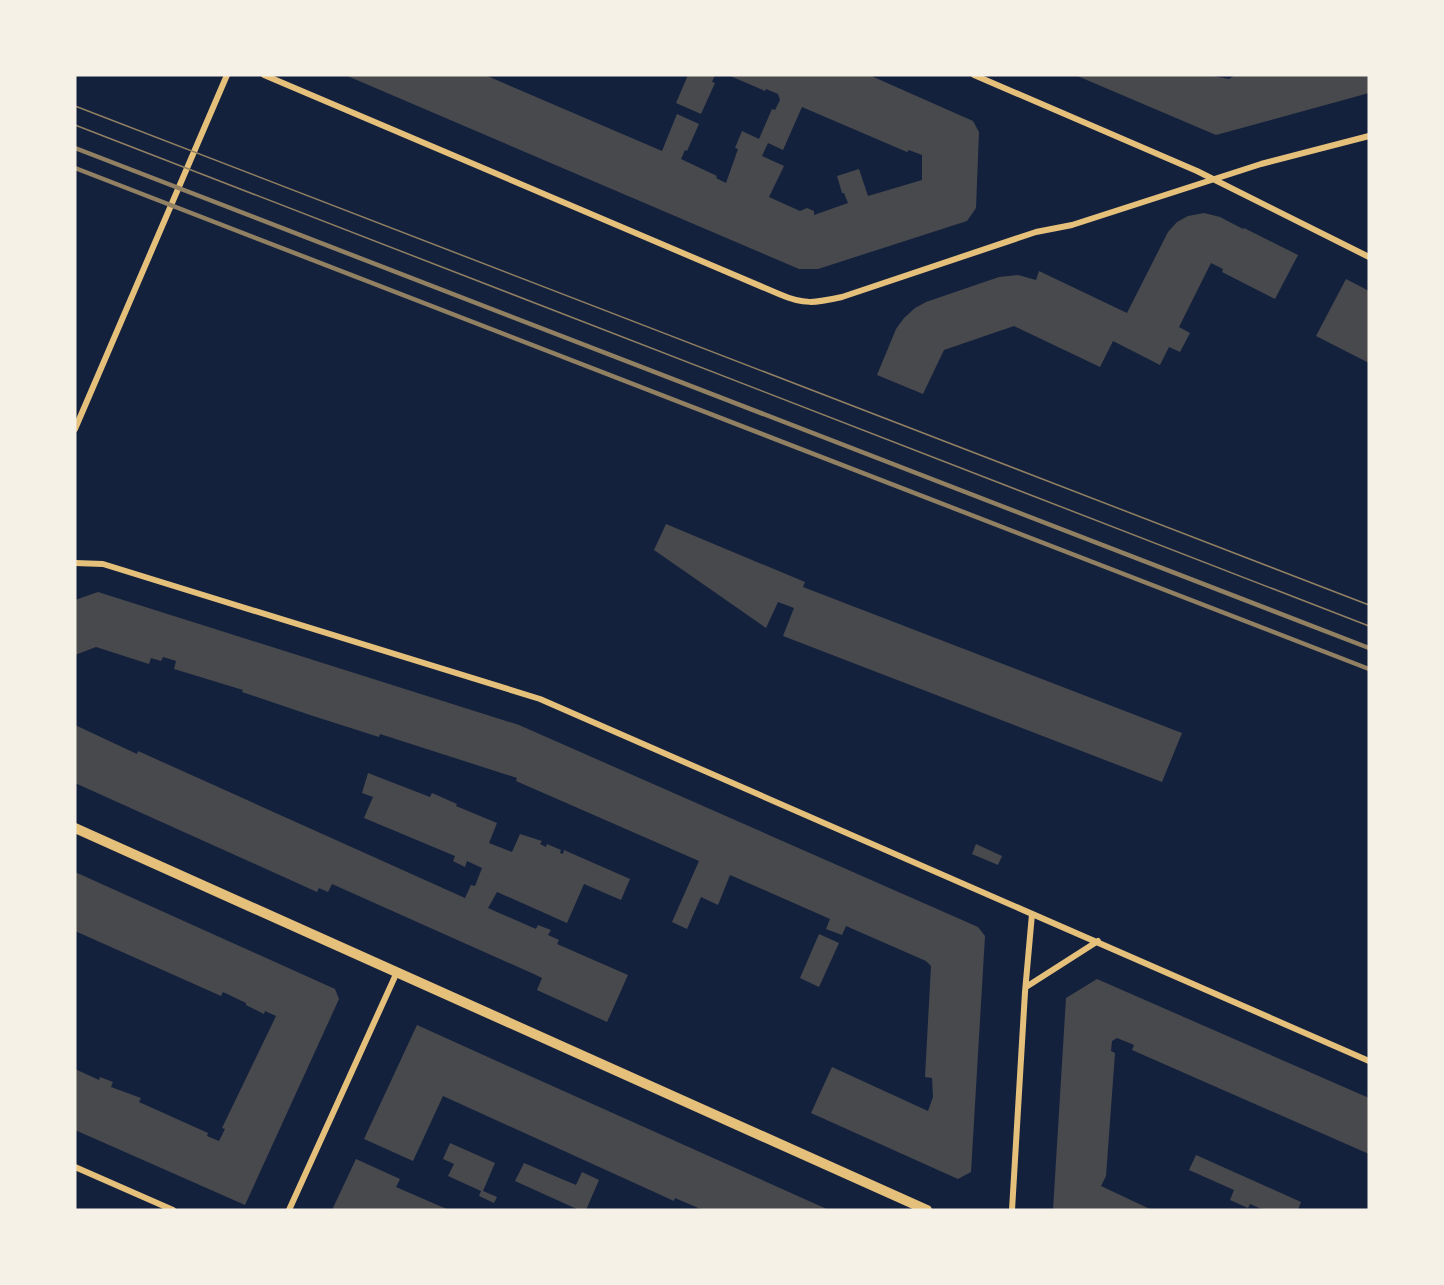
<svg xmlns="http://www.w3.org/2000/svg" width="1444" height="1285" font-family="'Noto Serif',serif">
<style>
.building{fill:#48494c;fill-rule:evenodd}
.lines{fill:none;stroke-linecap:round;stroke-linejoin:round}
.minor{stroke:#e5c07b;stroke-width:6}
.tertiary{stroke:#e5c07b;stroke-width:10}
.tram{stroke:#918062;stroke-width:1.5}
.rail{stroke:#918062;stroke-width:4.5}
</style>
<rect width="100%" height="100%" fill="#14213d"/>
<path class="building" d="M345,75h140l177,76 15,-37 22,10 -12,27 -2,-1 -4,9 36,17 -1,2 10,5 12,-34 -3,-1 7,-17 17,8 13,-30 3,1 5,-10 -2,-6 -12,-5 -1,2 -37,-16h141l104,46 6,11 -3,76 -9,13 -149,48h-19zM802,107l105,45 2,-2 13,5v25l-54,16 -9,-27 -22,7 5,17h2l4,10 -34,12v-4l-7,-3 -7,3 -31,-14 15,-31 -22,-10 6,-13 15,7z
M688,75h27l-3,7 3,1 -14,31 -25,-11z
M1075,75h134l20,4 6,-4h134v18l-153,42z
M1204,213l16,4 23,12 1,-1 54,27 -23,44 -53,-27 1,-3 -12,-6 -32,64 11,6 -10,19 -11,-5 -9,18 -47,-24 -13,26 -86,-41 -70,24 -21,44 -46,-19 19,-46 8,-11 11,-10 11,-6 73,-25 19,-2 18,5 3,-9 88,42 41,-81 9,-10 11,-6z
M1346,279l23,12v72l-53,-27z
M666,524l139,58 -2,5 379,146 -20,49 -379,-146 11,-28 -16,-6 -12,26 -112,-78z
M98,592l421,133 459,202 7,9 -14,236 -13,7 -147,-66 21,-46 96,44 5,-14 -1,-19 -7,-1 6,-111 -5,-5 -80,-35 -4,9 -16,-6 4,-10 -100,-44 -12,30 -17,-8 -14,32 -15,-7 27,-61 -183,-80 1,-3 -137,-44 -1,3 -69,-22 -68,-23 1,-2 -69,-21 2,-8 -13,-4 -2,4 -10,-3 -2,6 -53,-17 -21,8v-55z
M75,725l62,29 1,-3 327,147 6,-13 4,1 7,-18 -15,-7 -2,6 -12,-6 2,-5 -91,-38 9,-21 -11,-4 6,-20 62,24 2,-4 25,11 -1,2 41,17 -8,20 23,9 8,-18 22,7 -2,3 6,3 1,-3 14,6 -1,3 3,1 1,-4 66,29 -9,21 -37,-16 -17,39 -70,-31 -9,16 48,21 2,-4 13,5 -3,5 11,5 -2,4 71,31 -21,47 -70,-32 5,-12 -6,-3 -204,-91 -4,8 -9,-4 -2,4 -242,-109z
M976,844l26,12 -4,9 -26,-11z
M75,872l260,117 4,10 -94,206 -170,-75v-61l24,11 1,-3 13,5 -2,5 30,11 -2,4 69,31 -1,3 12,5 6,-12 -3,-1 54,-112 -11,-5 -1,3 -18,-9v-2l-23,-11 -2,4 -146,-65z
M819,934l20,9 -20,44 -19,-9z
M1097,979l272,119v56l-237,-104 2,-5 -17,-7 -5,3 -1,10 4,2 -9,123 -5,10 51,24h-99l13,-212z
M417,1025l93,42 319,143h-126l-28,-12 -1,3 -231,-105 -30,65 -49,-22z
M450,1143l45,20 -12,28 14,6 -3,6 -15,-7 2,-5 -33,-15 6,-12 -11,-5z
M1196,1155l105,47 -3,8h-34l-14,-6 -2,4 -18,-8 4,-10 -45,-20z
M356,1159l44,20 -4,8 53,23h-117z
M524,1163l52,22 6,-13 17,8 -13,30h-7l-64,-29z"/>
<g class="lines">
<path class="minor" d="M264,75l515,219c25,11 36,9 63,3l194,-65 36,-7 189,-61 108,-28
M974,75l223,96 172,86
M75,429l152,-354
M75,563l28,1 437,135 829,362
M1026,987l72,-46
M75,1167l98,43
M289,1210l108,-238
M1012,1210l13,-218 7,-78"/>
<path class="tertiary" d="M75,828l852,382"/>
<path class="tram" d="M75,106l1294,499
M75,125l1294,501"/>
<path class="rail" d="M75,148l1294,500
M75,168l1294,501"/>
</g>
<rect width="1444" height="1285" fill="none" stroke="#f6f1e7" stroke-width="153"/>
</svg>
